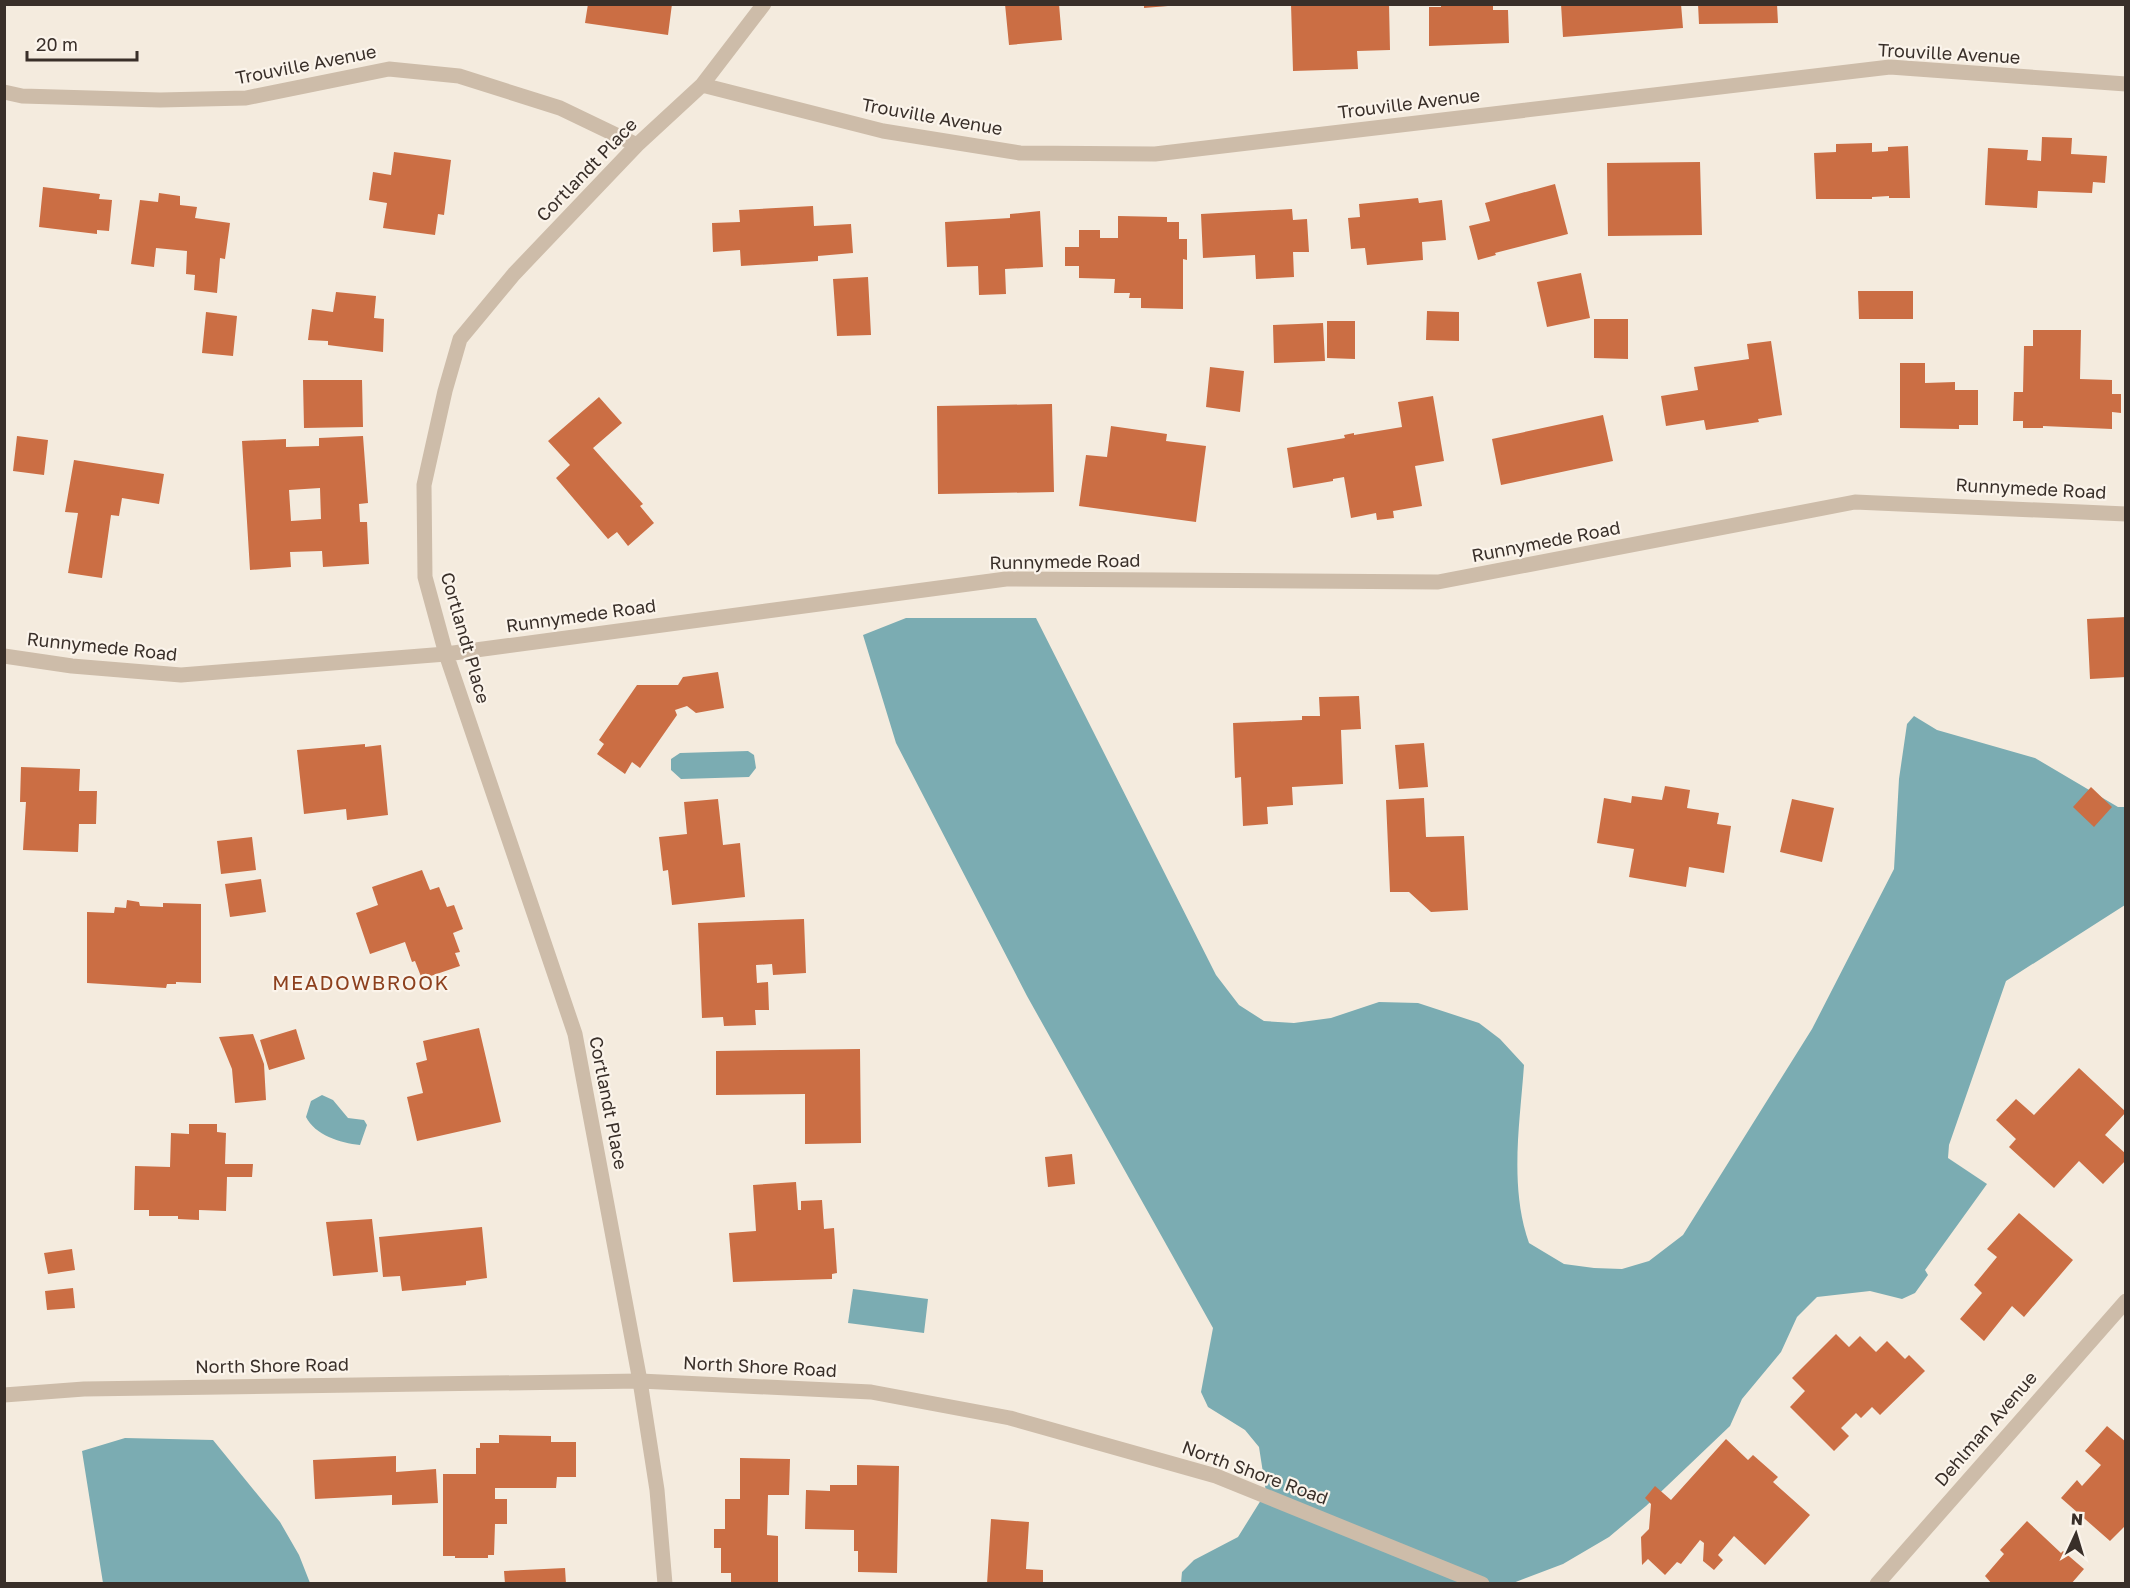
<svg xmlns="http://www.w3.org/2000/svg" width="2130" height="1588" font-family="'Golos Text',sans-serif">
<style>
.water{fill:#7bacb2}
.building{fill:#cb6e44;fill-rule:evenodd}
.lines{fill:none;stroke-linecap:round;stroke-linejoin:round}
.minor{stroke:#cdbca9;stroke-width:15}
.tertiary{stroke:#cdbca9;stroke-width:15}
.labels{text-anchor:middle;stroke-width:4.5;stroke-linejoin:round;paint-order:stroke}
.street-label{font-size:18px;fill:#392f29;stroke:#fbf4eb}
.neighbourhood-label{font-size:20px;letter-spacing:1.5px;fill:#8d401e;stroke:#fbf4eb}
</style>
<rect width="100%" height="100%" fill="#f4ebde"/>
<path class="water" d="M906,618h130l180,357 23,30 25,16 30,2 37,-5 48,-16 39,1 61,20 21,16 24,26c-4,58 -15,121 5,178l35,21 30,4 28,1 27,-8 34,-26 129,-206 82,-160 5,-90 8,-55 7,-8 23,14 98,28 83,49h7v98l-119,76 -57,164 -1,13 39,26 -62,86 3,5 -13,18 -13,6 -32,-8 -53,6 -20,20 -16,35 -39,47 -12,27 -84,80 -37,31 -46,27 -50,19h-332l1,-11 12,-12 44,-23 28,-45 -7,-45 -14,-17 -37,-23 -7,-15 12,-64 -186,-332 -131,-253 -33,-108z
M748,751l6,4 2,13 -7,9 -68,2 -10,-9v-11l9,-6z
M322,1095l11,5 15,18 16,2 3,5 -7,20c-20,-2 -45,-10 -54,-28l5,-16z
M853,1289l75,10 -4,34 -76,-10z
M125,1438l88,2 67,82 19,33 11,28h-207l-21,-132z"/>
<path class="building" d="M588,4h84l-4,31 -83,-12z
M1005,4h54l3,36 -53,5z
M1144,4h24v2l-24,2z
M1291,4h98l1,46 -33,1 1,18 -65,2z
M1441,4h52v6h15l1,33 -80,3v-39h12z
M1561,4h120l2,24 -120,9z
M1698,4h79l1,19 -79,1z
M2042,137l30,1 -1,16 36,2 -2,27 -12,-1 -1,11 -54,-2 -1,17 -52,-3 3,-57 40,2 -1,10 14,1z
M1872,143v9l16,-1v-4l20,-1 2,52h-21v-2l-17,1v2h-56l-2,-46 22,-1v-8z
M394,152l57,8 -7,55 -6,-1 -3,21 -52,-7 4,-25 -18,-3 4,-28 18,3z
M1700,162l2,73 -94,1 -1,-73z
M1555,184l13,50 -73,19 1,2 -18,5 -9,-34 21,-5 -5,-18z
M43,187l57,7 -1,5 13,1 -3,31 -12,-1v4l-58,-7z
M159,193l21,3v9l17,2 -2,11 35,5 -5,36 -5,-1 -3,35 -23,-3 1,-15 -9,-1 1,-23 -31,-3 -2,19 -23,-3 9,-64 18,2z
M1418,198l1,5 23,-3 4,40 -24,2 1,18 -56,5 -2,-17 -14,1 -3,-31 12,-1 -1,-13z
M813,206l1,20 37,-2 2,29 -35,3v5l-77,5 -1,-16 -27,2 -1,-29 28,-1 -1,-12z
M1292,209l1,11 14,-1 2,33h-16l1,25 -38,2 -1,-24 -52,3 -2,-44z
M1040,211l3,56 -38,2 1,25 -27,1 -1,-29 -31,1 -2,-45 65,-4v-4z
M1118,216l49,1v5h12v17h8v21l-4,-1v50l-42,-1v-10h-12l1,-5h-16l1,-14 -36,-1v-12h-14v-19h14v-17h21v8h18z
M1581,273l9,45 -43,9 -10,-45z
M868,277l3,58 -34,1 -4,-57z
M1858,291h55v28h-54z
M336,292l40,4 -2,22 10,1 -1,33 -55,-7v-4l-20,-1 4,-31 21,3z
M1427,311l32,1v29l-33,-1z
M206,312l31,4 -4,40 -31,-3z
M1594,319h34v40l-34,-1z
M1327,321h28v38l-28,-1z
M1323,323l2,38 -51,2 -1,-38z
M2033,330h48l-1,49 32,1v14h9v19l-9,-1v17l-69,-3v2h-20v-7h-10l1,-29h9l1,-46h9z
M1771,341l11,74 -24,4 1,3 -53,8 -2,-10 -38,6 -5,-30 37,-6 -4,-23 55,-8 -2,-15z
M1900,363h25v20l30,-1v8h23v35h-19v4l-59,-1z
M1210,367l34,4 -4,41 -34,-5z
M303,380h59l1,47 -59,1z
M1433,396l11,65 -29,5 7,40 -29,5 1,7 -17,2 -1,-7 -25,5 -7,-41 -11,2v2l-40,7 -6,-40 58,-10 -1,-3 10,-2v2l48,-8 -4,-25z
M599,397l23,26 -29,25 50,56 -3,2 14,17 -26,23 -11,-14 -9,7 -52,-61 14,-13 -22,-24z
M1052,404l2,88 -116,2 -1,-88z
M1603,415l10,46 -112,24 -9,-46z
M1111,426l56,8 -1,7 40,5 -10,76 -117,-16 7,-51 21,2z
M17,436l31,4 -4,35 -31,-4z
M363,436l5,67 -9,1 1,18h7l2,42 -46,3 -1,-16 -32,1 1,15 -41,3 -8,-129 44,-2v8l33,-1v-8zM320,488l1,31 -30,2 -2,-31z
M74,460l90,14 -5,30 -37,-6 -3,18 -8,-1 -9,63 -34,-5 10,-60 -13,-1z
M2126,617v60l-36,2 -3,-60z
M718,672l6,36 -28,5 -9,-7 -12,4 2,5 -37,53 -8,-6 -7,12 -28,-20 7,-10 -5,-4 38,-55h41l5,-8z
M1359,696l2,33 -20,1 2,54 -51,3 1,18 -26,2 1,17 -25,2 -2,-49 -6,1 -2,-55 69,-3v-4h18l-1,-19z
M1424,743l4,44 -29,2 -4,-44z
M365,744v3l16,-2 7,70 -41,5 -1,-11 -42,5 -7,-64z
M21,767l59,2 -1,22h18l-1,33h-17l-1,28 -55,-2 3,-48h-6z
M1665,786l25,4 -3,18 32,5 -2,11 14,2 -7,47 -35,-6 -3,20 -57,-10 5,-28 -37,-6 7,-45 27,5 1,-7 30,4z
M2091,787l21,20 -18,20 -21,-20z
M1424,798l2,39 38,-1 4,74 -37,2 -22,-20h-19l-4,-92z
M718,799l5,46 17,-2 5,54 -73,8 -4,-35 -5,1 -4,-34 28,-3 -3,-32z
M1792,799l42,9 -12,54 -42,-10z
M252,837l4,33 -35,4 -4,-33z
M422,870l8,20 9,-3 8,20 7,-2 9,24 -10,4 7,19 -5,1 5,13 -38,13 -7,-18 -3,1 -7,-20 -35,12 -14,-41 22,-8 -6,-18z
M261,879l5,33 -36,5 -5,-33z
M127,900l12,2 1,4 23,1v-4l38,1v79l-25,-1v2h-9l-1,4 -79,-5v-71l27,1 1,-6 11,1z
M804,919l2,54 -33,2 -1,-11 -16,1 1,18 11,-1 1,28h-14l1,15 -32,1 -1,-9 -21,1 -4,-95z
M479,1028l22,94 -84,19 -10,-44 16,-4 -7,-30 11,-3 -4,-19z
M296,1029l9,30 -36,11 -9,-30z
M253,1034l11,30 2,36 -31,3 -3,-34 -13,-32z
M860,1049l1,94 -56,1v-50l-89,1v-44z
M2079,1068l47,44 -21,23 21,19v6l-23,24 -24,-23 -25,27 -45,-41 7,-8 -20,-19 20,-21 18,16z
M189,1124h28v8l9,1 -1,31h28l-1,13h-25l-1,34 -27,-1v10l-21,-1v-3h-29v-6h-15l1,-44 35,1 1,-34 18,1z
M1072,1154l3,30 -27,3 -3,-30z
M796,1182l2,28h3v-9l21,-1 2,29 10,-1 3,45 -5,1v5l-99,3 -4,-49 27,-2 -3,-46z
M2019,1213l54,47 -49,57 -12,-11 -28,35 -24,-22 22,-26 -8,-8 23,-28 -10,-8z
M372,1219l6,53 -45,4 -7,-54z
M482,1227l5,51 -21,3v4l-64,6 -2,-15 -17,1 -4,-40z
M72,1249l3,21 -27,4 -4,-21z
M73,1288l2,20 -28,2 -2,-19z
M1836,1334l13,13 11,-11 16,16 11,-11 18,18 4,-4 16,16 -45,44 -8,-8 -11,11 -5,-5 -15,15 8,8 -15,15 -44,-44 15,-16 -13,-13z
M2107,1426l19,16v83l-16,16 -49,-43 16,-18 5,6 19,-21 -16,-14z
M499,1435l52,1v6h25v35h-19l-1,11h-61v11h12v25h-12l-1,31h-6v3h-33v-2h-12v-82h33v-26h4v-5h19z
M1726,1439l22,21 5,-5 25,22 -5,5 37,33 -45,50 -31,-29 -16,19 5,5 -9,10 -11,-9 1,-18 -4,-3 -19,24 -4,-2 -12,13 -17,-16 -6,6 -1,-28 8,-8 2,-25 -6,-6 10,-12 16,14z
M396,1456v16l40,-3 2,34 -46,2v-10l-77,4 -2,-39z
M740,1458l50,1 -1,36h-21l-1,40 11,1v48h-47v-11h-10v-25h-7v-19h11v-30h15z
M857,1465l42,1 -2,107 -39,-1v-21h-4v-21l-49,-1 1,-39 24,1v-6h27z
M991,1519l38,3 -3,47 17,1v14h-56z
M2027,1521l34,32 2,-2 21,18 -13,15h-79l-7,-8 19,-22 -4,-4z
M565,1568l1,16h-61l-1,-13z"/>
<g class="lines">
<path class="minor" d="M702,85l181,46 137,22 135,1 735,-87 236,17
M4,92l18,4 138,4 86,-2 143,-29 70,7 101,32 77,37
M4,656l68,10 109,9 265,-21 560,-75 432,3 417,-80 271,12
M665,1584l-8,-94 -17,-109 -65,-347 -129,-380 -21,-77 -1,-92 21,-94 15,-52 54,-65 123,-129 65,-60 62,-81
M1877,1584l249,-283"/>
<path class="tertiary" d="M4,1395l80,-6 556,-8 231,11 139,26 206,58 266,108"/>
</g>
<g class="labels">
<g class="street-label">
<text transform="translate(1949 54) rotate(3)" y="6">Trouville Avenue</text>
<text transform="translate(306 65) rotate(-11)" y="6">Trouville Avenue</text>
<text transform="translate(1409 104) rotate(-7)" y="6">Trouville Avenue</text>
<text transform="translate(932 117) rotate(10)" y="6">Trouville Avenue</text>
<text transform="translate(587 170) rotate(-46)" y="6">Cortlandt Place</text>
<text transform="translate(2031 489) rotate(3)" y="6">Runnymede Road</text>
<text transform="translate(1546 542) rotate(-11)" y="6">Runnymede Road</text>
<text transform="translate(1065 562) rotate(-1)" y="6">Runnymede Road</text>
<text transform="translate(581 616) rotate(-8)" y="6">Runnymede Road</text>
<text transform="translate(465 638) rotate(74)" y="6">Cortlandt Place</text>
<text transform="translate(102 647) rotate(6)" y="6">Runnymede Road</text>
<text transform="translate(608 1103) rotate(79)" y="6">Cortlandt Place</text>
<text transform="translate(272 1366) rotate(-1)" y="6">North Shore Road</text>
<text transform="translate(760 1367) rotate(3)" y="6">North Shore Road</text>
<text transform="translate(1986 1429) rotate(-49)" y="6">Dehlman Avenue</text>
<text transform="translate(1255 1473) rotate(20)" y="6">North Shore Road</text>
</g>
<g class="neighbourhood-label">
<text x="361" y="990">MEADOWBROOK</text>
</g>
</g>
<rect width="2130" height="1588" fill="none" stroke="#392f29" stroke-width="12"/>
<g transform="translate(2076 1534) rotate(4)" stroke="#fbf4eb" stroke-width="4.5" paint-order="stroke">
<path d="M0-4.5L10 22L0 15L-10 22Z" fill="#392f29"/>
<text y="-9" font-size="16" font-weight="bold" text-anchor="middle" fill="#392f29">N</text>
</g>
<path d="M27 51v9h110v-9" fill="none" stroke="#392f29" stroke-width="3"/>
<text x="36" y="51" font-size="18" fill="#392f29" stroke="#fbf4eb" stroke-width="4.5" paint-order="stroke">20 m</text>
</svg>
